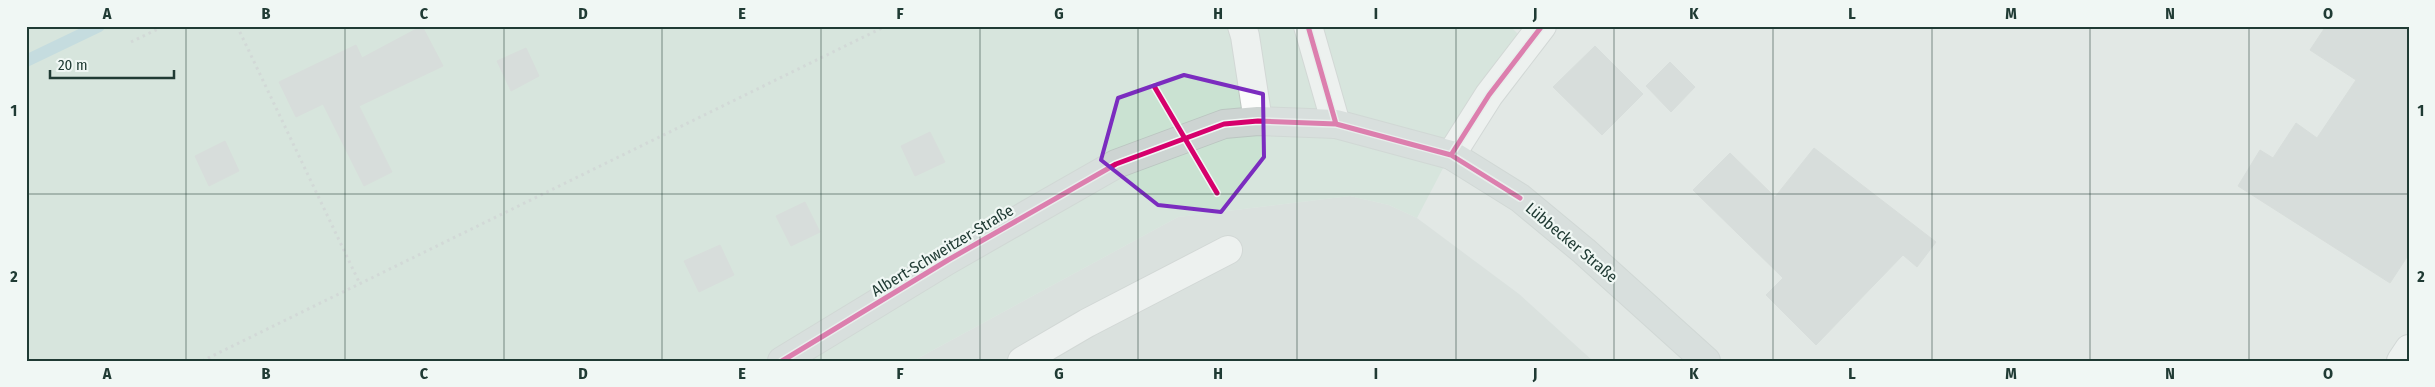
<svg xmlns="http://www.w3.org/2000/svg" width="2435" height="387" font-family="'Fira Sans Condensed',sans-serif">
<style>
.built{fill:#d0dad5}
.green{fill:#cae2d2}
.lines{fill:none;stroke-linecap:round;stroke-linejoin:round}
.stream{stroke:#a2cfd7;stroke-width:12}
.building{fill:#cbd1ce;stroke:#cbd1ce}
.minor-casing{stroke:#bfc5c2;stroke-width:30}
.major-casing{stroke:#bbc5c1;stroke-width:30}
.path{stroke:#bfc8c6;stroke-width:3;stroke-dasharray:2.5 4;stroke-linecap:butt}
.minor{stroke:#fbfcfb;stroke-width:28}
.major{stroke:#cdd4d2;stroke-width:28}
.cycleway-casing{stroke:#f0f7f4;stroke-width:8}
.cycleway{stroke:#d6006c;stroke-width:5}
.marked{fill:none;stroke:#7b2cbf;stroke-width:4;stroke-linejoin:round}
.grid{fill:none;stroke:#203b34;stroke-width:1;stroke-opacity:0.55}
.labels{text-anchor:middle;stroke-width:4.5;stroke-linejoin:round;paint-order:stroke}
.street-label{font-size:16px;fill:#203b34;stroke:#f0f7f4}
.neatline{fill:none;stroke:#203b34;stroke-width:2}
.grid-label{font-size:16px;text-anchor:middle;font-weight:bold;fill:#203b34}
</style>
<rect width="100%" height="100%" fill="#e2e8e5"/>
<path class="built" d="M1350,196l39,9 28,13 102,76 74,67h-680l265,-144z"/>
<path class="green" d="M26,26h1484l12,12 -35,46 -70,134 -28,-13 -39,-9 -172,21 -265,144h-887z"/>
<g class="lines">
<path class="stream" d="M26,61l73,-35"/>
</g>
<path class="building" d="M422,26l21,40 -84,40 33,66 -28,14 -41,-82 -27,13 -17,-35 77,-37 6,13z
M2326,26h83v228l-19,29 -152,-97 22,-36 13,8 23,-35 21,15 39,-58 -46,-30z
M1595,46l48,48 -41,41 -49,-48z
M526,48l13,28 -28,15 -14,-30z
M1670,62l25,25 -24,25 -25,-26z
M930,132l15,30 -30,14 -14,-30z
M225,141l14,30 -30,15 -14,-30z
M1814,148l122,94 -19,25 -14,-12 -87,90 -50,-50 17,-17 -90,-88 37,-37 45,44z
M805,202l15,30 -29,14 -15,-30z
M720,245l14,30 -35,17 -15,-31z"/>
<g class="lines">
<defs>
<path id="minor" d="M1242,26l3,10 13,85
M1308,26l28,98
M1451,155l38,-60 53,-69
M1022,361l65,-38 141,-73
M2401,361l8,-12"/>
<path id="major" d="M782,361l166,-101 168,-96 108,-40 34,-3 78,3 115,31 69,43 64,53 122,110"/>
</defs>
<use href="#minor" class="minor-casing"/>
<use href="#major" class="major-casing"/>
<path class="path" d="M237,26l123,258
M131,42l33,-16
M202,361l684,-335"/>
<use href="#minor" class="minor"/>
<use href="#major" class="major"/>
<defs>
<path id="cycleway" d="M1308,26l28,98
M1154,86l63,107
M1451,155l38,-60 53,-69
M782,361l166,-101 168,-96 108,-40 34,-3 78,3 26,7 89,24 69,43"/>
</defs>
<use href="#cycleway" class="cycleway-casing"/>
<use href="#cycleway" class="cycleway"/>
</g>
<path d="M0 0H2435V387H0ZM1184,75l79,19 1,63 -43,55 -63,-7 -57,-45 17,-62z" fill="#e2e8e5" fill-opacity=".55" fill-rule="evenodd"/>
<path class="marked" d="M1184,75l79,19 1,63 -43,55 -63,-7 -57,-45 17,-62z"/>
<path class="grid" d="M186,26v335M345,26v335M504,26v335M662,26v335M821,26v335M980,26v335M1138,26v335M1297,26v335M1456,26v335M1614,26v335M1773,26v335M1932,26v335M2090,26v335M2249,26v335M26,194h2383"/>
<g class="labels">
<g class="street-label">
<text transform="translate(1572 242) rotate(40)" y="6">Lübbecker Straße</text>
<text transform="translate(942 250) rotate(-31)" y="6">Albert-Schweitzer-Straße</text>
</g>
</g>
<rect width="2435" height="387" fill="none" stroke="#f0f7f4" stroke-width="55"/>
<path d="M50 70v8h124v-8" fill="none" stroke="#203b34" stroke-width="2.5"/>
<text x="58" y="70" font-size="15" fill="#203b34" stroke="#f0f7f4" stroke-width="4" paint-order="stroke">20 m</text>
<rect x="28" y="28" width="2380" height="332" class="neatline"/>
<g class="grid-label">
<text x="107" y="19">A</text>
<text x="266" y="19">B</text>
<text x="424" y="19">C</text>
<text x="583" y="19">D</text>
<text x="742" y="19">E</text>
<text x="900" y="19">F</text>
<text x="1059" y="19">G</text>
<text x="1218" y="19">H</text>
<text x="1376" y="19">I</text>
<text x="1535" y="19">J</text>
<text x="1694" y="19">K</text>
<text x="1852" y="19">L</text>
<text x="2011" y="19">M</text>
<text x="2170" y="19">N</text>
<text x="2328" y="19">O</text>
<text x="14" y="116">1</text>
<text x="2421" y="116">1</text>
<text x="14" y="282">2</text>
<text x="2421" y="282">2</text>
<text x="107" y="379">A</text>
<text x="266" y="379">B</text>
<text x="424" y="379">C</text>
<text x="583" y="379">D</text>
<text x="742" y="379">E</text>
<text x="900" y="379">F</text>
<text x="1059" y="379">G</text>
<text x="1218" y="379">H</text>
<text x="1376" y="379">I</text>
<text x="1535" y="379">J</text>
<text x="1694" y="379">K</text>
<text x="1852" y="379">L</text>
<text x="2011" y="379">M</text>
<text x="2170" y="379">N</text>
<text x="2328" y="379">O</text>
</g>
</svg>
